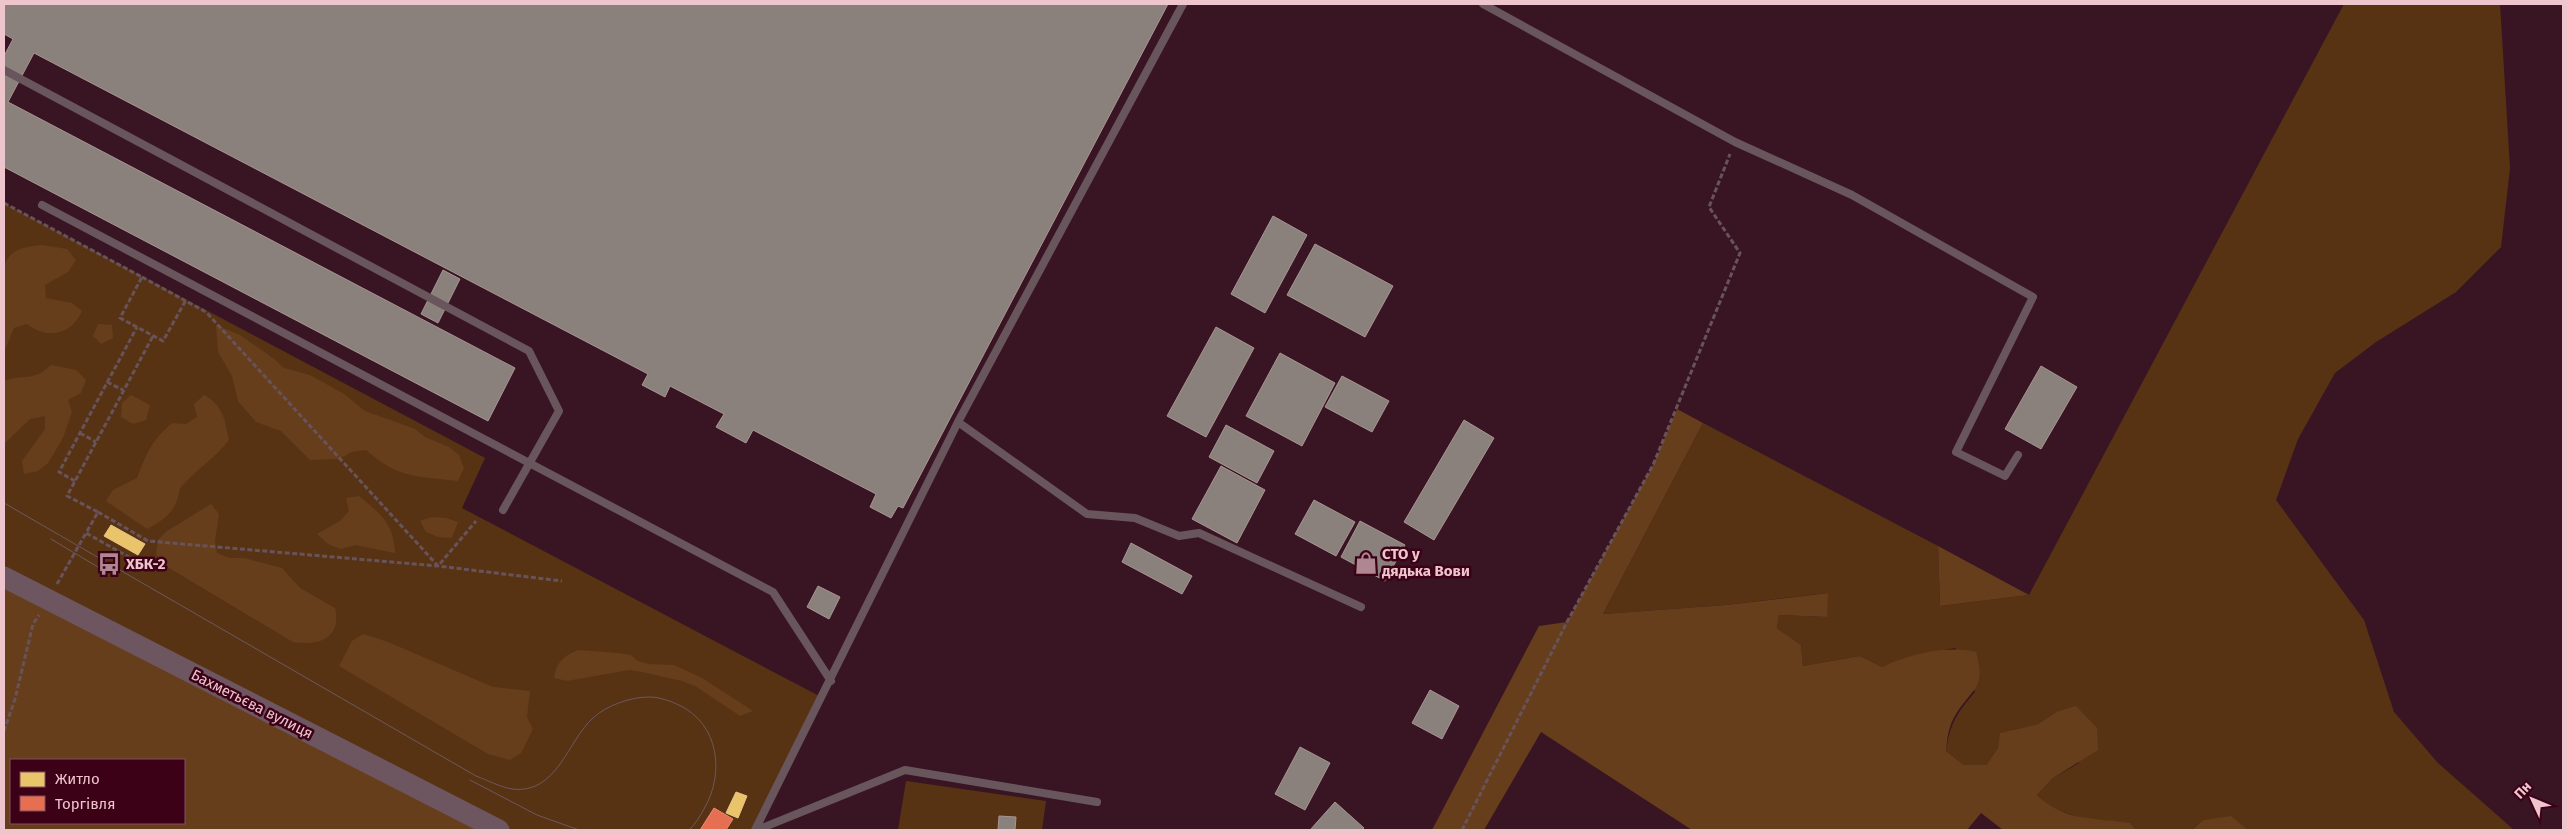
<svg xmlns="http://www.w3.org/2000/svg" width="2567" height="834" font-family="'Fira Sans',sans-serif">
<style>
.green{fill:#573314}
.forest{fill:#663e1c;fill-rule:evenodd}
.homes{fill:#e9c46a;stroke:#eac488}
.shops{fill:#e76f51;stroke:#e98876}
.industry{fill:#8a817c;stroke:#a89594}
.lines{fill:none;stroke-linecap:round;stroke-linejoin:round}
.path{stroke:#68535b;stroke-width:3;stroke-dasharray:5 2.5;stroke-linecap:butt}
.service{stroke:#69565d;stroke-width:8}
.secondary{stroke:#6e5660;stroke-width:21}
.tram{stroke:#6c5860;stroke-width:1}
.labels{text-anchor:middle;stroke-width:5;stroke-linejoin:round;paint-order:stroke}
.poi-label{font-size:15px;font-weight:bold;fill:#eec4cd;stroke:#3c0017;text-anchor:start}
.street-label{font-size:15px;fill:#eec4cd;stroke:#3c0017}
</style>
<rect width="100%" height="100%" fill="#391524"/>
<path class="green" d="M2344,4h156l10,164 -9,79 -45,45 -80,50 -41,31 -37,66 -22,61 88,120 30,92 44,51 76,67h-266l-18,-13 -27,3 -11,10h-56l-7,-7 -48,-5 -30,-10 -14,-13 16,-17 26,-15 -23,-51 -18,12 -37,9 -3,15 -12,17h-22l-18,-14c4,-28 11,-38 29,-59l-20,-44 -35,6 -38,13 -22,-11 -57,10 -2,-21 -24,-17 2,-13 48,2v-24l-101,12 -123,9 100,-191 235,123 2,60 89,-11z
M4,203l481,255 -23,50 361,190 -68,132h-256l-495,-253z
M906,781l140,20 -4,29h-144z"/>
<path class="forest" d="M42,245l25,4 9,11 -8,12 -23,13 1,13 26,5 10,8c-11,24 -34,29 -55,13l-13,4 -10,24v-86c7,-18 20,-19 38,-21z
M98,324l14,1 1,13 -12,6 -8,-8z
M216,325l24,10 33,23 11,10 26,7 34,19 21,17 50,18 10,8 24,10 10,8 5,13 -6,13c-41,-5 -59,-2 -92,-31l-14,2 -13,7 -29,1 -29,-29 -25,-9 -18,-21 -6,-25 -14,-24z
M51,365l25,5 10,10 -5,13 -13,7 4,12 -9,26 -15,25 -10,8 -14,3 -2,-13 23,-32v-13l-15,3 -26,25v-63c21,-8 28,2 47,-16z
M131,395l19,10 -4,15 -13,4 -12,-7 1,-14z
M204,395c19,10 21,25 25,45 -14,18 -32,29 -47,46 -4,4 -3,9 -5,14 -4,14 -18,23 -30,29l-41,-28 7,-11 24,-12c10,-25 14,-37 35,-55l14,1 11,-7 -3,-13z
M1677,409l26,14 -100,191 123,-9 102,-12 -1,24 -48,-2 -2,13 24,17 2,21 57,-10 22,11c30,-13 61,-22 94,-15 10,37 -2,34 -20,62 -7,11 -9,24 -10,37l18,14h22l12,-17 2,-15 38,-9 18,-12 20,-6 21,22 1,22 -45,28 -16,17c28,27 56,22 93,28l6,7h-133l-22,-17 -14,17h-275l-151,-98 -57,98h-52l107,-204 28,-4 86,-157z
M359,496c22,18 35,28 36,57l-40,-8 -14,4 -13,-5 -11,-10 23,-13 9,-10 -3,-13z
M211,504l8,10 -4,27 2,12 13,5h14l38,10 18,20 35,20c7,30 -16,38 -42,34l-129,-77 -8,-11 2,-14 9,-9z
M432,517l14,1 12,4 -6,16 -14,-1 -12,-5 -6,-11z
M1938,546l91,49 -89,11z
M4,577l495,253h-495zM11,760h173v63h-173z
M363,634l25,8 105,45 37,4 -3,26 6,12 -12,24 -11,7 -22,-6 -149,-88 13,-25z
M578,650l40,3 13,2 7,6 10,3 26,1 28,13 51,33 -13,5 -45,-30 -13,-5 -40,-9 -13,-2 -62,11 -13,-3c3,-16 9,-22 24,-28z
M2231,816l17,14h-56l11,-10z"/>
<path class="homes" d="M111,525l34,19 -7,11 -34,-19z
M736,792l11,4 -9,22 -12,-5z"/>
<path class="shops" d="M714,808l19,11 -7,11h-26z"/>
<path class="industry" d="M4,4h1164l-265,504 -5,-2 -7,12 -21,-11 6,-13 -123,-64 -7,13 -30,-16 8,-13 -54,-28 -5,11 -23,-12 6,-11 -614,-321 -26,49 507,266 -27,53 -484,-254v-111l9,-17 -9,-5z
M1273,216l34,19 -42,78 -34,-19z
M1315,244l78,42 -28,51 -78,-42z
M443,270l17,9 -22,44 -17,-9z
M1216,327l38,21 -48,89 -39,-21z
M1280,353l55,30 -33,63 -56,-30z
M2041,366l36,21 -36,62 -36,-20z
M1342,376l47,25 -17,31 -47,-25z
M1464,420l30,18 -60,102 -30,-18z
M1226,425l48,26 -17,32 -48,-26z
M1221,466l44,24 -28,53 -45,-24z
M1314,500l41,22 -19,34 -41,-22z
M1360,521l45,24 -20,36 -44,-24z
M1131,543l61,33 -10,18 -60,-32z
M818,586l22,11 -11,22 -22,-12z
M1430,690l29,16 -17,33 -30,-16z
M1300,747l30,16 -25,47 -30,-16z
M1335,802l29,26 -3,2h-51z
M999,816l17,1 -1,13h-17z"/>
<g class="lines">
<path class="path" d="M4,203l138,74 -22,41 43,23 23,-41
M142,277l64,35 232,254 38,-45
M107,382l16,8
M80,433l16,9
M75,481l-16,-9 78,-145
M98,512l50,29 290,25 124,15
M143,565l-57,-32 12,-21 -31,-16 86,-160
M57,584l29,-51
M4,731l11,-32 18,-75 6,-9
M1462,830l105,-208 86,-157 87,-212 -31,-46 21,-53"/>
<path class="service" d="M1483,4l252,138 117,53 181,102 -77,155 49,24 13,-21
M4,70l525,281 30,60 -56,99
M42,205l731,387 58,89
M958,422l129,92 48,4 44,18 20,-3 162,74
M755,830l203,-408 225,-418
M757,830l148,-60 192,32"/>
<path class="secondary" d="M4,577l495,253"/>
<path class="tram" d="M4,503l472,273c11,4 24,11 36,13 45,6 56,-49 81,-71 14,-13 38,-21 56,-21 11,0 21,4 30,8 40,19 46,68 25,104 -4,7 -9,16 -15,21
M51,539l52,31
M470,780l67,35 42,15"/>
</g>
<defs>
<symbol id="shop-bare" viewBox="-9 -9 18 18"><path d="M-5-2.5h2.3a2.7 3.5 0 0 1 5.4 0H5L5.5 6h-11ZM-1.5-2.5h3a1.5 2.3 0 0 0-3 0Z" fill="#af8792" stroke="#3c0017" stroke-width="2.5" paint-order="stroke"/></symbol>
<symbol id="bus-bare" viewBox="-9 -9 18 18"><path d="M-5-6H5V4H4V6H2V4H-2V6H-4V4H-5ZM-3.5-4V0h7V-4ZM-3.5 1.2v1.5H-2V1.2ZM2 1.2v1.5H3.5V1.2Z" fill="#af8792" stroke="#3c0017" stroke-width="2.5" paint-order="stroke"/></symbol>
</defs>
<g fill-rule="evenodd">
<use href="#shop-bare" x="1350" y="547" width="32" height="32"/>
<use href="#bus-bare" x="93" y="548" width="32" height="32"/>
</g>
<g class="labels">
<g class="poi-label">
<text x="1382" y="559">СТО у<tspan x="1382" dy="17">дядька Вови</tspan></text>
<text x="126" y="569">ХБК-2</text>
</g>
<g class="street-label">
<text transform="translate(252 704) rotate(27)" y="5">Бахметьєва вулиця</text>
</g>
</g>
<rect width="2567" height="834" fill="none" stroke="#eec4cd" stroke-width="10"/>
<rect x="10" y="759" width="175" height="65" fill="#3c0017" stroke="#834e60"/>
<rect x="20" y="772" width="25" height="15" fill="#e9c46a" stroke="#834e60"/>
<text x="55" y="784" font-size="15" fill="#eec4cd">Житло</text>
<rect x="20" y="796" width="25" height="15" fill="#e76f51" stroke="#834e60"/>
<text x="55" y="809" font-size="15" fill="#eec4cd">Торгівля</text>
<g transform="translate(2532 799) rotate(314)" stroke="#3c0017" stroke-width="4" paint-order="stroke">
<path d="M0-4L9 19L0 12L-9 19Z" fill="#eec4cd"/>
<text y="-8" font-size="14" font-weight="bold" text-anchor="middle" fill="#eec4cd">Пн</text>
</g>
</svg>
